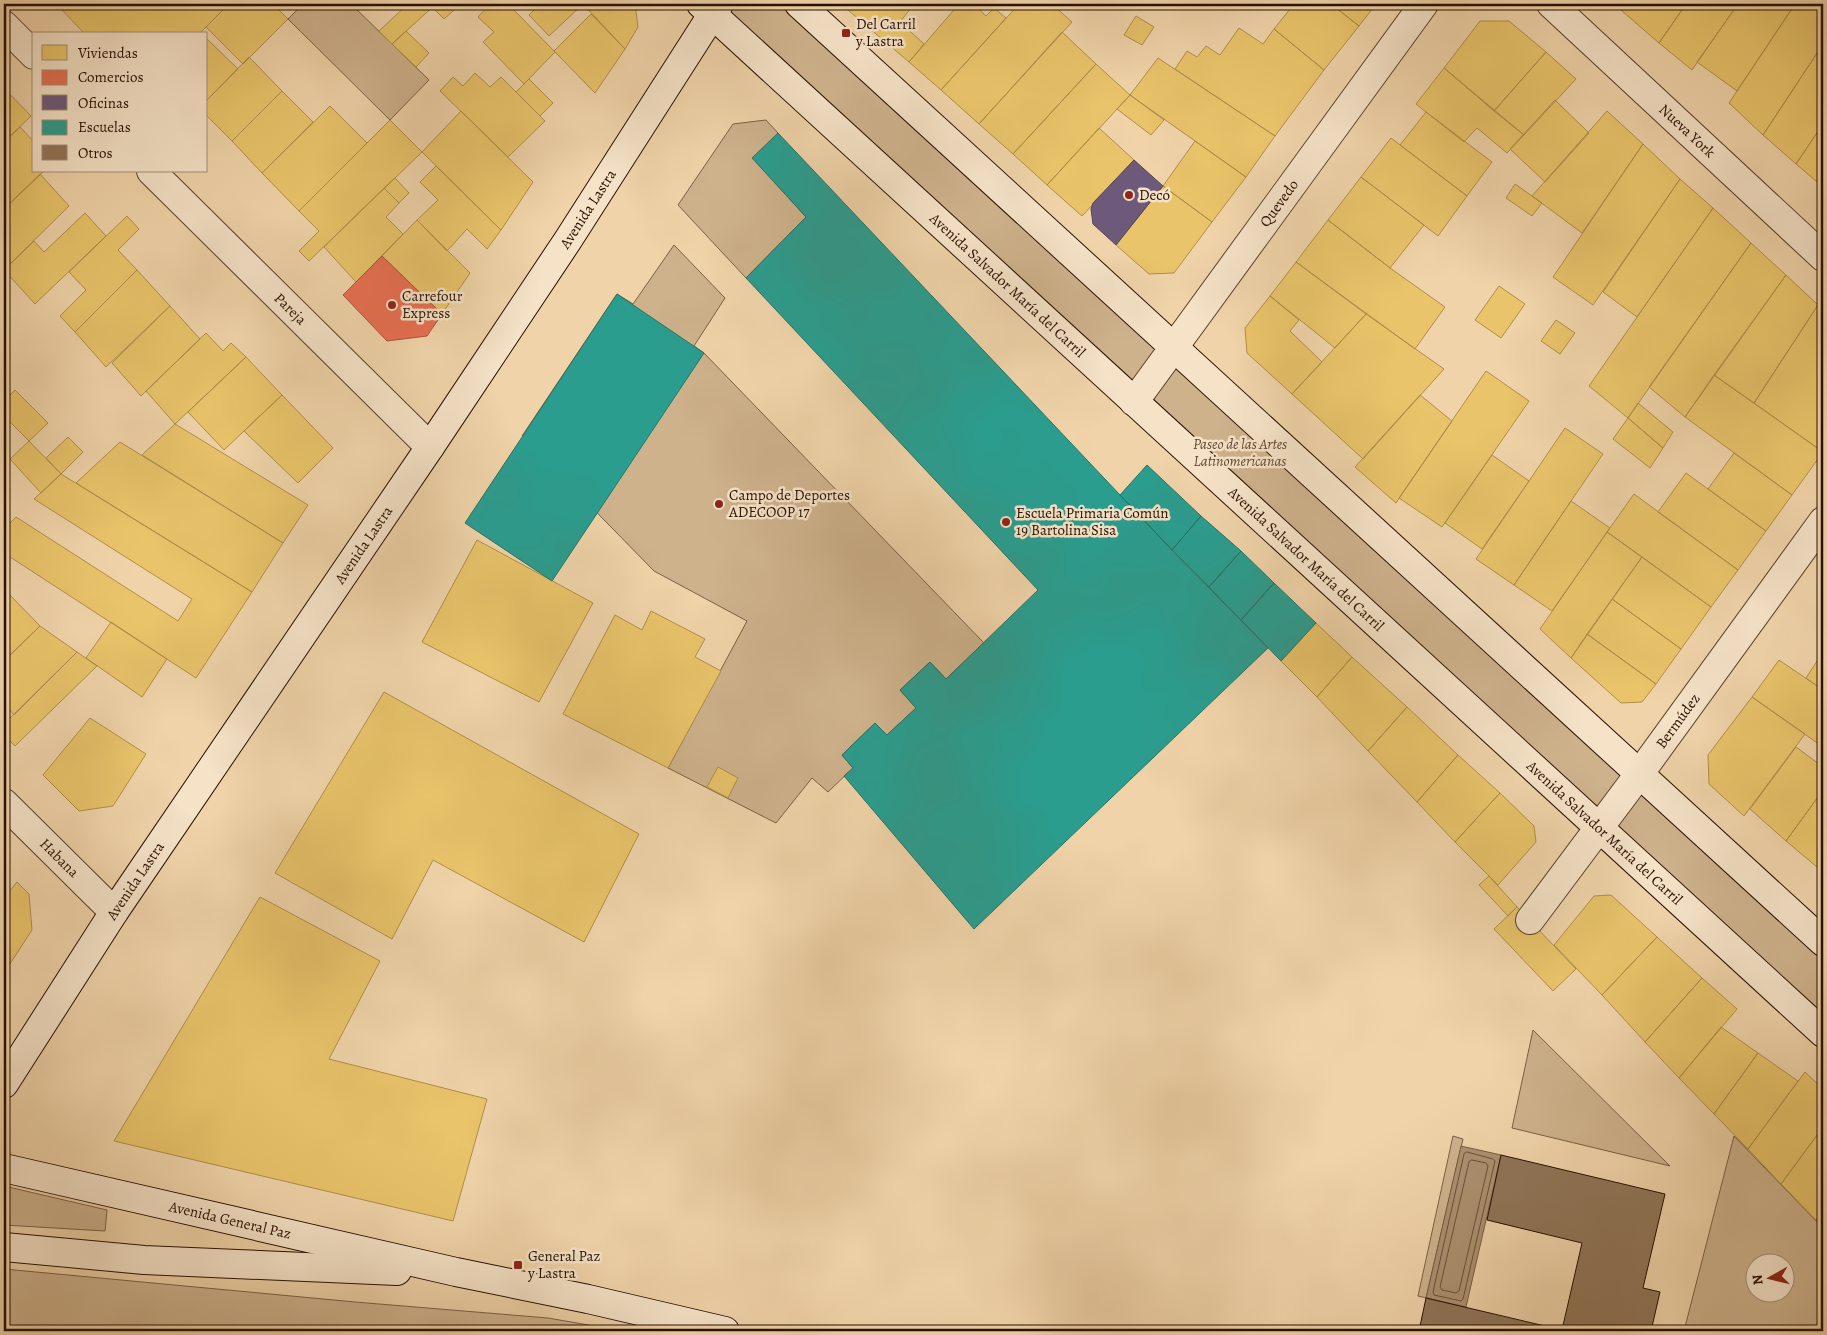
<svg xmlns="http://www.w3.org/2000/svg" width="1827" height="1335" font-family="Alegreya,serif">
<style>
.green{fill:#ceb28c;stroke:#7a6046;fill-rule:evenodd}
.water{fill:#ac9070;stroke:#775c44}
.homes{fill:#e9c46a;stroke:#af8e4a}
.shops{fill:#e76f51;stroke:#ad5239}
.offices{fill:#6d597a;stroke:#584356}
.schools{fill:#2a9d8f;stroke:#297264}
.lines{fill:none;stroke-linecap:round;stroke-linejoin:round}
.shore{stroke:#6a5038;stroke-width:1}
.building{fill:#907558;stroke:#270f01}
.street-casing{stroke:#59402b;stroke-width:30}
.secondary-casing{stroke:#270f01;stroke-width:30}
.street{stroke:#f5e2c7;stroke-width:28}
.secondary{stroke:#f5e2c7;stroke-width:28}
.poi-dot{fill:#8f2418;stroke:#f5e2c7;stroke-width:2}
.labels{text-anchor:middle;stroke-width:5;stroke-linejoin:round;paint-order:stroke}
.poi-label{font-size:15px;fill:#270f01;stroke:#f5e2c7;text-anchor:start}
.street-label{font-size:15px;fill:#270f01;stroke:#f5e2c7}
.park-label{font-size:15px;font-style:italic;fill:#614832;stroke:#f5e2c7}
</style>
<rect width="100%" height="100%" fill="#f0d3a9"/>
<filter id="stains"><feTurbulence type="fractalNoise" baseFrequency=".004" numOctaves="4"/><feColorMatrix values="0 0 0 0 .2 0 0 0 0 .09 0 0 0 0 .02 0 0 0 .5 -.17"/></filter>
<radialGradient id="worn" r=".72"><stop offset=".6" stop-color="#630" stop-opacity="0"/><stop offset="1" stop-color="#630" stop-opacity=".3"/></radialGradient>
<path class="green" d="M303,4h48l78,76 -39,40 -102,-101z
M701,4h98l1024,938v91z
M766,120l12,13 -25,25 53,59 -60,61 -68,-73 55,-81z
M674,245l51,53 -31,48 10,7 280,290 -38,36 -16,-17 -30,28 16,18 -29,27 -12,-12 -33,32 11,13 -25,24 -16,-14 -36,45 -108,-55 79,-147 -93,-50 -132,-135 95,-142 16,10z
M1533,1030l137,136 -158,-38z
M1453,1136l10,3 -37,159 -8,-2z
M1734,1136l89,92v103h-139zM1754,1262h30v30h-30z
M4,1186l103,24 -2,21 -101,-6z
M4,1269l351,33 193,16 75,13h-601l-18,-4z"/>
<path class="water" d="M1461,1146l40,9 -35,152 -40,-9z"/>
<path class="homes" d="M66,4h163l-30,30h-114l-24,-25z
M229,4h44l15,15 -45,45 -37,-37z
M408,4h28l-44,40 -13,-13z
M436,4h25l-17,15 -12,-12z
M486,4h22l47,48 -31,32 -41,-42 11,-10 -16,-15 10,-11z
M540,4h43l-34,32 -20,-21z
M583,4h52l3,23 -13,22z
M841,4h73l-14,18 24,22 -15,18z
M959,4h14l13,12 8,-8 12,10 -65,72 -32,-28z
M1019,4h33l20,18 -93,102 -38,-34z
M1294,4h37l28,22 -35,44 -50,-41z
M1331,4h45l-17,22z
M1614,4h72l-27,39z
M1686,4h52l-46,66 -33,-27z
M1738,4h57l-58,87 -40,-29z
M1795,4h28v40l-60,91 -34,-32z
M591,14l34,35 -30,44 -41,-42z
M1136,16l18,11 -12,18 -18,-10z
M1480,21h29l37,31 -52,59 -50,-43z
M1239,28l24,16 11,-15 50,41 -49,66 -100,-67 12,-18 10,6 9,-11 14,9z
M406,31l23,22 -13,14 -24,-23z
M1062,32l34,32 -83,90 -34,-30z
M206,38l32,31 -32,32z
M1823,44v80l-27,40 -33,-29z
M1546,52l30,27 -52,56 -30,-24z
M249,57l33,34 -50,50 -26,-26v-14z
M1158,58l117,78 -29,41 -116,-82z
M1096,64l34,31 -83,90 -34,-31z
M1444,68l80,67 -17,18 -30,-25 -13,14 -48,-38z
M475,73l15,14 11,-10 44,44 -37,36 -68,-66 13,-14 10,9z
M529,79l24,24 -13,13 -24,-24z
M4,88l27,28 -27,26z
M282,91l31,31 -51,51 -30,-32z
M1130,95l34,25 -13,15 -34,-26z
M1555,100l34,33 -44,49 -35,-33z
M330,106l37,37 -68,68 -37,-38z
M461,111l72,71 -32,48 -79,-78z
M1607,111l36,33 -61,89 -50,-37z
M1426,112l66,50 -25,34 -67,-51z
M390,120l32,32 -113,109 -10,-10 20,-20 -20,-20z
M1823,124v63l-27,-23z
M20,127l14,15v29h10l-40,38v-67z
M1099,128l35,32 -52,56 -35,-31z
M1391,138l76,58 -29,40 -77,-59z
M1195,141l51,36 -34,45 -49,-36z
M1643,144l37,35 -87,126 -40,-28z
M436,166l65,64 -14,19 -20,-20 -20,22 -30,-31 21,-20 -18,-18z
M40,174l29,32 -63,62 -2,-2v-57z
M1361,177l63,48 -34,43 -62,-48z
M395,178l14,15 -10,10 -15,-15z
M1680,179l33,29 -76,109 -34,-25z
M1515,184l27,19 -10,13 -26,-18z
M1163,186l49,36 -38,51 -25,1 -33,-29z
M384,188l15,15 -13,14 17,17 -47,48 -32,-35z
M1713,208l38,35 -123,175 -39,-32z
M85,213l21,23 -71,68 -31,-34 30,-29 10,11z
M127,216l12,13 -21,21 19,20 -62,62 -15,-16 26,-26 -17,-18z
M417,220l53,53 -28,41 -60,-58z
M1328,220l62,48 55,39 -30,42 -119,-87z
M1751,243l35,32 -101,142 -36,-30z
M1296,262l70,52 -31,34 -65,-52z
M137,270l33,36 -64,61 -31,-35z
M1786,275l32,30 -64,98 -40,-28z
M1499,286l26,18 -24,34 -26,-18z
M1270,296l29,24 -9,11 32,31 -30,32 -45,-41 -2,-25z
M1818,305l5,4v143l-69,-49z
M170,306l30,33 -59,57 -29,-33z
M1366,314l78,55 -81,90 -71,-65z
M1556,320l19,13 -15,21 -19,-13z
M206,333l17,18 8,-8 15,14 -71,67 -29,-33z
M246,357l36,38 -58,55 -36,-38z
M1486,371l43,30 -87,126 -43,-29z
M1714,375l109,77 -31,43 -107,-78z
M15,390l33,33 -19,18 -25,-25v-15z
M282,395l51,53 -35,35 -54,-52z
M1420,395l32,26 -56,82 -41,-36z
M1638,403l35,29 -10,16 -35,-30z
M1628,418l35,30 -13,20 -37,-29z
M175,424l133,81 -25,38 -141,-88z
M1565,428l38,26 -89,131 -38,-26z
M68,437l15,15 -22,22 -15,-16z
M29,441l32,33 -20,19 -31,-34z
M120,442l163,101 -31,49 -176,-109z
M1734,453l58,42 -26,36 -58,-42z
M1492,455l37,26 -47,68 -37,-26z
M1686,473l80,58 -28,39 -80,-58z
M61,474l191,118 -56,86 -192,-125v-24l12,-12 162,104 14,-22 -158,-100z
M1634,494l104,76 -27,37 -104,-75z
M1571,501l39,27 -58,83 -38,-26z
M1607,532l35,25 -71,101 -31,-29z
M477,540l116,63 -54,99 -117,-60z
M1642,557l69,50 -30,42 -69,-50z
M7,592l33,34 -36,35v-65z
M1612,599l69,50 -25,35 -69,-50z
M651,611l54,28 -10,18 26,14 -53,97 -105,-54 52,-99 27,15z
M111,622l56,37 -25,38 -56,-39z
M1316,623l36,34 -35,40 -36,-36z
M40,626l37,26 -63,63 -10,-12v-42z
M1587,634l69,50 -14,18 -21,1 -50,-45z
M77,652l20,14 -82,80 -11,-11v-11z
M1823,652v38l-17,-12z
M1352,657l55,50 -39,44 -51,-54z
M1779,660l44,30v57l-71,-50z
M384,692l255,142 -55,108 -151,-82 -41,79 -117,-66z
M1752,697l53,37 -61,82 -35,-32 -1,-29z
M1407,707l51,48 -41,47 -49,-51z
M90,718l56,36 -33,52 -34,5 -36,-36z
M1796,747l27,20v23l-37,51 -36,-32z
M1458,755l42,38 -45,49 -38,-40z
M718,767l20,11 -10,20 -21,-11z
M1823,790v82l-37,-31z
M1500,793l34,33 2,16 -38,43 -43,-43z
M1489,876l28,31 -9,9 -29,-31z
M17,882l12,12 3,36 -28,43v-75z
M1611,895l46,42 -55,58 -48,-50 40,-49z
M260,897l120,64 -51,98 158,40 -34,122 -339,-80z
M1517,907l59,62 -23,22 -59,-62z
M1657,937l45,41 -57,64 -43,-47z
M1702,978l35,31 -58,69 -34,-36z
M1721,1027l37,26 -44,61 -35,-36z
M1758,1053l40,28 -50,68 -34,-35z
M1805,1072l18,17v38l-42,57 -33,-35z
M1823,1127v83l-7,10 -35,-36z
M1823,1210v18l-7,-8z"/>
<path class="shops" d="M382,256l60,58 -15,22 -40,5 -44,-46z"/>
<path class="offices" d="M1134,160l29,26 -47,59 -23,-21 -2,-15 2,-6z"/>
<path class="schools" d="M778,133l394,417 96,98 -294,281 -130,-153 9,-8 -11,-13 33,-32 12,12 29,-27 -16,-18 30,-28 16,17 92,-89 -292,-312 60,-61 -54,-59z
M617,294l87,59 -152,228 -87,-58z
M1147,465l54,51 -29,34 -52,-55z
M1201,516l40,35 -32,36 -37,-37z
M1241,551l33,32 -33,37 -32,-33z
M1274,583l42,40 -35,38 -40,-41z"/>
<g class="lines">
<path class="shore" d="M1467,1152l26,7 2,2 -32,138 -2,2 -27,-6 -1,-3 31,-138z
M1472,1160l14,3 2,3 -29,125 -3,2 -14,-3 -2,-3 29,-125z"/>
</g>
<path class="building" d="M1501,1155l164,39 -22,94 17,4 -9,39h-232l7,-33 136,32 20,-87 -95,-23z"/>
<g class="lines">
<defs>
<g id="street">
<path id="s1" d="M1551,4l272,253"/>
<path d="M4,25l30,30"/>
<path id="s2" d="M151,171l279,276"/>
<path id="s3" d="M1134,402l290,-398"/>
<path id="s4" d="M4,803l110,109"/>
<path id="s5" d="M1530,920l110,-147 183,-252"/>
</g>
<g id="secondary">
<path id="s6" d="M701,4l1122,1029"/>
<path d="M799,4l1024,938"/>
<path id="s7" d="M4,1084l110,-172 316,-465 138,-207 151,-236"/>
<path id="s8" d="M4,1168l452,104 132,27 137,32"/>
<path d="M4,1247l140,13 253,11"/>
</g>
</defs>
<use href="#street" class="street-casing"/>
<use href="#secondary" class="secondary-casing"/>
<use href="#street" class="street"/>
<use href="#secondary" class="secondary"/>
</g>
<g class="poi-dot">
<rect x="841" y="28" width="10" height="10" rx="2.5"/>
<circle cx="1129" cy="195" r="5"/>
<circle cx="392" cy="305" r="5"/>
<circle cx="719" cy="504" r="5"/>
<circle cx="1006" cy="522" r="5"/>
<rect x="513" y="1260" width="10" height="10" rx="2.5"/>
</g>
<g class="labels">
<g class="poi-label">
<text x="856" y="29">Del Carril<tspan x="856" dy="17">y Lastra</tspan></text>
<text x="1139" y="200">Decó</text>
<text x="402" y="301">Carrefour<tspan x="402" dy="17">Express</tspan></text>
<text x="729" y="500">Campo de Deportes<tspan x="729" dy="17">ADECOOP 17</tspan></text>
<text x="1016" y="518">Escuela Primaria Común<tspan x="1016" dy="17">19 Bartolina Sisa</tspan></text>
<text x="528" y="1261">General Paz<tspan x="528" dy="17">y Lastra</tspan></text>
</g>
<g class="street-label">
<text dy="5" stroke="none"><textPath href="#s1" startOffset="186">Nueva York</textPath></text>
<text dy="5" stroke="none"><textPath href="#s3" startOffset="246">Quevedo</textPath></text>
<text dy="5" stroke="none"><textPath href="#s7" startOffset="1052">Avenida Lastra</textPath></text>
<text dy="5" stroke="none"><textPath href="#s6" startOffset="416">Avenida Salvador María del Carril</textPath></text>
<text dy="5" stroke="none"><textPath href="#s2" startOffset="196">Pareja</textPath></text>
<text dy="5" stroke="none"><textPath href="#s7" startOffset="648">Avenida Lastra</textPath></text>
<text dy="5" stroke="none"><textPath href="#s6" startOffset="821">Avenida Salvador María del Carril</textPath></text>
<text dy="5" stroke="none"><textPath href="#s5" startOffset="248">Bermúdez</textPath></text>
<text dy="5" stroke="none"><textPath href="#s6" startOffset="1226">Avenida Salvador María del Carril</textPath></text>
<text dy="5" stroke="none"><textPath href="#s4" startOffset="78">Habana</textPath></text>
<text dy="5" stroke="none"><textPath href="#s7" startOffset="242">Avenida Lastra</textPath></text>
<text dy="5" stroke="none"><textPath href="#s8" startOffset="232">Avenida General Paz</textPath></text>
</g>
<g class="park-label">
<text x="1240" y="449">Paseo de las Artes<tspan x="1240" dy="17">Latinomericanas</tspan></text>
</g>
</g>
<rect width="1827" height="1335" fill="none" stroke="#f0d3a9" stroke-width="20"/>
<rect x="5" y="5" width="1817" height="1325" fill="none" stroke="#270f01" stroke-width="2.5"/>
<rect x="10" y="10" width="1807" height="1315" fill="none" stroke="#270f01"/>
<rect x="32" y="32" width="175" height="140" fill="#f5e2c7" stroke="#a38e78"/>
<rect x="42" y="45" width="25" height="15" fill="#e9c46a" stroke="#a38e78"/>
<text x="78" y="58" font-size="15" fill="#270f01">Viviendas</text>
<rect x="42" y="70" width="25" height="15" fill="#e76f51" stroke="#a38e78"/>
<text x="78" y="82" font-size="15" fill="#270f01">Comercios</text>
<rect x="42" y="95" width="25" height="15" fill="#6d597a" stroke="#a38e78"/>
<text x="78" y="108" font-size="15" fill="#270f01">Oficinas</text>
<rect x="42" y="120" width="25" height="15" fill="#2a9d8f" stroke="#a38e78"/>
<text x="78" y="132" font-size="15" fill="#270f01">Escuelas</text>
<rect x="42" y="145" width="25" height="15" fill="#907558" stroke="#a38e78"/>
<text x="78" y="158" font-size="15" fill="#270f01">Otros</text>
<g transform="translate(1770 1278) rotate(262)"><circle r="24" fill="#f5e2c7" stroke="#a38e78"/>
<path d="M0-4L9 19L0 12L-9 19Z" fill="#8f2418"/>
<text y="-8" font-size="14" font-weight="bold" text-anchor="middle" fill="#270f01">N</text>
</g>
<rect width="100%" height="100%" filter="url(#stains)"/>
<rect width="100%" height="100%" fill="url(#worn)"/>
</svg>
